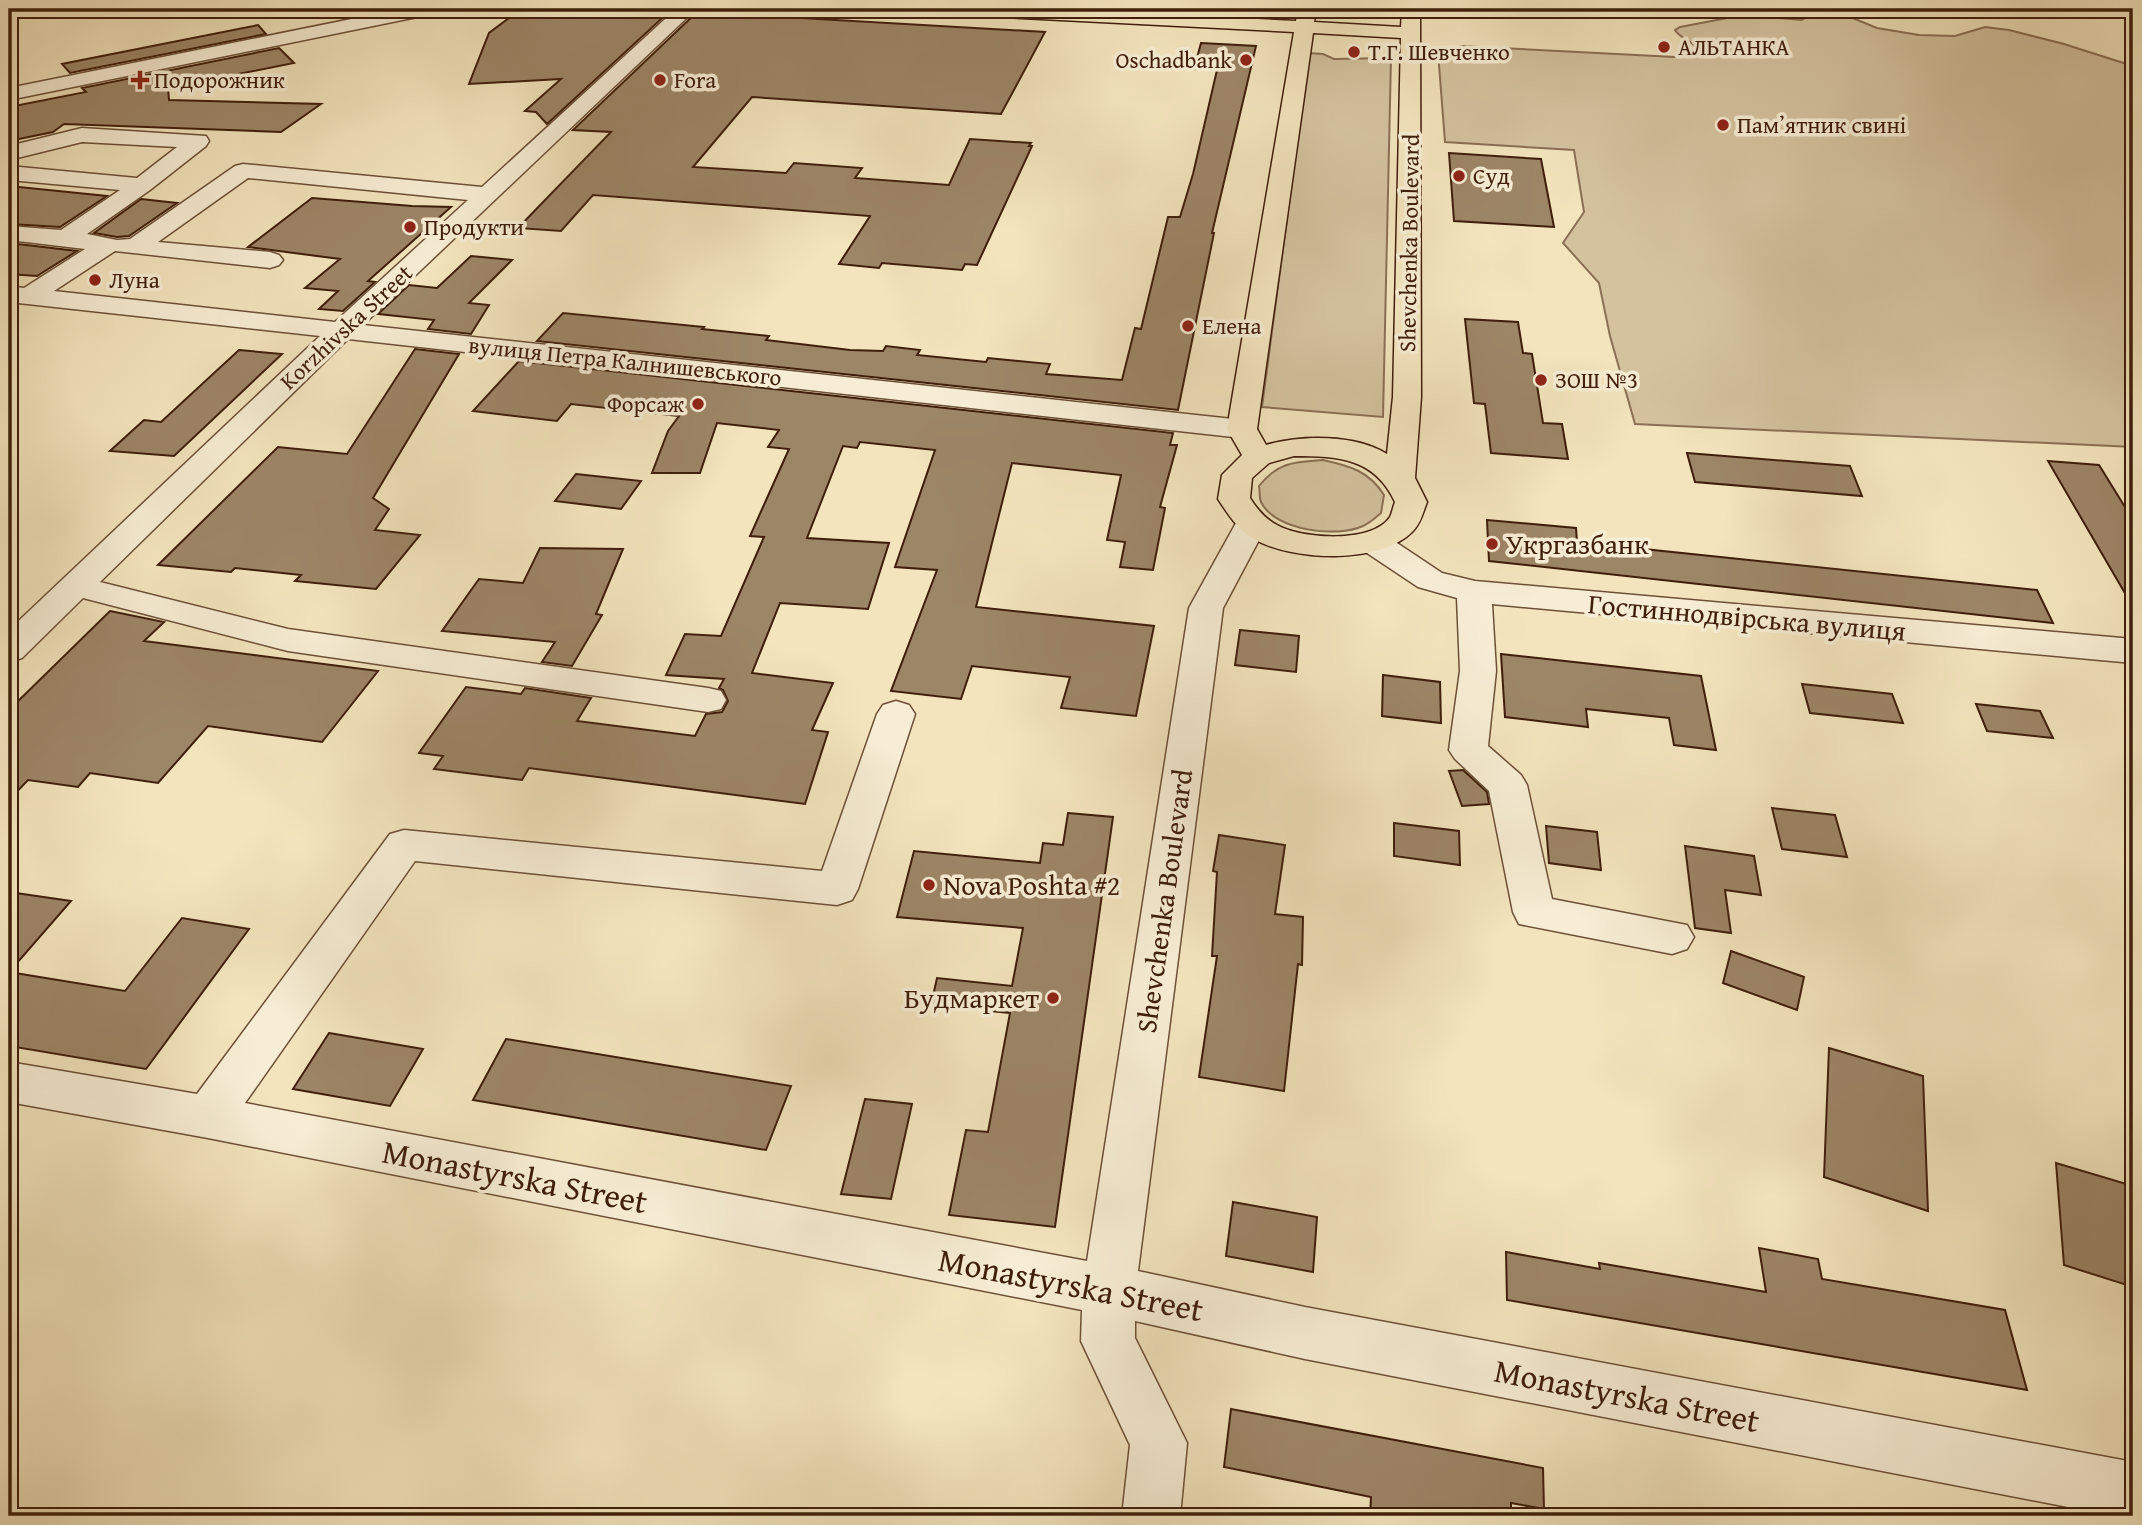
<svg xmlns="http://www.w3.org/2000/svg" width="2142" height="1525" font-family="'Gentium Book Plus',serif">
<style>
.green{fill:#d4c29f;stroke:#8a7054;stroke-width:2}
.building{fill:#9d8567;stroke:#3f1e0a;stroke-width:2}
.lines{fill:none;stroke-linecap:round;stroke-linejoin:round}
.minor-casing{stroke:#6c5037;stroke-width:3}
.major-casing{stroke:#3f1e0a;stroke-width:3}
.minor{fill:#f7edd4;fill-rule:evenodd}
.major{fill:#f3e4bd;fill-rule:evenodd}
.poi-dot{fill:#8f2418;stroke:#f7edd4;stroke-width:2.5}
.labels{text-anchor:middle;stroke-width:7;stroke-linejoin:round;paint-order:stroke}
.far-poi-label{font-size:23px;fill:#3f1e0a;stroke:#f7edd4;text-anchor:start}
.far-street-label{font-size:23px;fill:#3f1e0a;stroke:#f7edd4}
.poi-label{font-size:28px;fill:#3f1e0a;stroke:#f7edd4;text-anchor:start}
.street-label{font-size:28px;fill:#3f1e0a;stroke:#f7edd4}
.near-street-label{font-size:33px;fill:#3f1e0a;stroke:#f7edd4}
</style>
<rect width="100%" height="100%" fill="#f3e4bd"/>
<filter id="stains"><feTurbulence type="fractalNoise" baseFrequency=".00286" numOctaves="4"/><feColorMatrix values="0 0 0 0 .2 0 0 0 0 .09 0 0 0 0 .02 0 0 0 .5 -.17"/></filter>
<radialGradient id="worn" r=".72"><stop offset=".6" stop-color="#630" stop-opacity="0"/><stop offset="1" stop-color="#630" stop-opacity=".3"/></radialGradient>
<path class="green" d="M1815,11l23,1 39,16 42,7 36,1 30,-9 24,3 55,14 69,22v381l-498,-23 -25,-88 -11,-53 -36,-40 21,-31 -10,-62 -129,-8 -7,-90 16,-1 7,-5 214,11 22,-5c-2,-12 -16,-12 -22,-22l5,-3 63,-12 59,5z
M1309,53l14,1 11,5 57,-1 -8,359 -121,-10z
M1323,460c27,6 46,11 61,35l-3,18c-5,4 -11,10 -18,13 -26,12 -88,5 -102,-24 -2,-4 -1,-12 -2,-16 19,-24 35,-24 64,-26z"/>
<path class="building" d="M521,9h124l26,1 -124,114 -11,-12 -11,-1 36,-32 -92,5 20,-51z
M697,12l348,20 -44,82 -249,-17 -59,70 93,6 8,-10 68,5 -7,10 94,7 21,-46 61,4 -2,3h3l-55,119 -12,-1 -3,6 -80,-7 -3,5 -40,-4 31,-48 -277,-21 -32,36 -43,-3 93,-96 -38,-2z
M258,25l8,9 -196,39 -8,-9z
M1201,43l55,3 -44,187h2l-36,177 -641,-69 26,-28 141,14 -2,2 67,7 -3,4 84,10 33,1 3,-5 34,4 -3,5 69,7 2,-4 62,6 -4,10 76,6 13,-52 6,1 27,-112h12l13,-43 24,-104 -23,-1z
M279,48l15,15 -126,25 1,12 152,4 -40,28 -217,-8 -11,8 -44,9v-34l77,-15 -4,-4z
M1449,153l92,6 13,68 -100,-6z
M9,186l98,10 -47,31 -51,-3z
M312,198l100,8 39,1 -83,74 7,1 -32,29 -24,-2 19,-18 -33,-3 35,-29 -92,-12z
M141,199l36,4 -48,33 -12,1 -23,-4z
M9,243l68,8 -40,25 -28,-2z
M471,256l41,4 -43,43 20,2 -18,29 -43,-5 6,-9 -56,-6 31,-29 28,3z
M1465,319l53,3 5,31 9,1 11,69 19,1 6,35 -77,-6 -6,-49 -11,-1z
M415,349l44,5 -86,144 16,11 -14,21 45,5 -44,54 -81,-8 6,-6 -66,-7 -4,4 -73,-7 120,-118 69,7z
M239,350l43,4 -108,102 -64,-5 34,-31 17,2z
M519,361l654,72 -3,12h7l-17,62 5,1 -12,62 -33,-3 5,-25 -18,-2 14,-65 -109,-12 -36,144 178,19 -18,90 -75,-8 9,-31 -98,-11 -11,33 -70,-8 46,-121 -42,-3 40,-117 -75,-8 -3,6 -14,-2 -36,92 82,5 -21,66 -88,-6 -28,70 81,10 -21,47 16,2 -23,72 -276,-36 -7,12 -88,-11 9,-13 -24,-3 47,-66 55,7 4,-6 66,10 -14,23 118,15 11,-22 16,-2 6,-11 -5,-11 -4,-2 5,-9 -58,-4 19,-41 36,2 43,-99 -14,-1 39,-87 -21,-2 11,-17 -62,-7 -17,50h-48l16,-42 11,-15 -108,-12 -14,17 -84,-10z
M1687,453l163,13 12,30 -167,-14z
M2048,461l51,4 34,55v87z
M576,474l65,7 -20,28 -66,-8z
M1487,520l89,8 1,14 460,48 16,33 -564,-62z
M540,548l83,1 -27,65 6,1 -30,51 -30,-4 13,-20 -113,-11 37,-52 44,4z
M110,611l54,11 -20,19 234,30 -56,71 -114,-16 -50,57 -68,-10 -12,14 -50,-7 -19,20v-90z
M1240,630l59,6 -3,36 -61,-7z
M1501,654l200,22 15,74 -42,-5 -5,-27 -83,-9 2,18 -83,-10z
M1383,675l57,7 1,41 -59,-7z
M1802,684l90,10 11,29 -93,-10z
M1976,704l64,7 13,27 -66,-7z
M1463,770l24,22 2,12 -27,2 -13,-35z
M1772,808l63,7 12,42 -65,-8z
M1068,813l45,4 -58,410 -106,-12 17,-85 22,2 22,-119 -79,-8 6,-27 75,8 11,-58 -126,-11 17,-66 126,12 3,-20 20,2z
M1394,823l65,8 1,34 -66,-9z
M1546,826l51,6 4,38 -52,-7z
M1219,835l66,10 -10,69 28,3 -1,48 -4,-1 -14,127 -85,-14 18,-121h-5l5,-84 -4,-1z
M1685,846l69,10 7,39 -36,-5 6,43 -36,-5z
M9,892l62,9 -62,71 116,19 57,-73 67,11 -103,140 -137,-23z
M1731,951l73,26 -7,33 -74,-27z
M329,1033l94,16 -33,57 -97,-17z
M506,1039l285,47 -25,64 -293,-50z
M1829,1048l94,28 5,135 -104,-34z
M865,1099l47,5 -21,95 -50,-5z
M2056,1163l77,23v101l-69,-22z
M1233,1202l84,15 -4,55 -87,-16z
M1759,1248l59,11 4,20 183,31 22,80 -520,-90 -1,-48 94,17 -1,-6 167,29z
M1231,1409l312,59 1,41 -33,-6v13h-141l1,-19 -147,-30z"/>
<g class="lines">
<defs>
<path id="minor" d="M401,9h35l-9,6 -418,85v-12z
M676,9h20l-333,316 879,95 10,3 5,6 -5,6 -10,3 -894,-99 -248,243 188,47 420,59 13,3 5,9 -5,9 -13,3 -420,-61 -205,-53 -61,60 -13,4v-32l311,-294 -311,-34v-16l15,2 61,-39 -76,-9v-14l52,4 59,-40 -111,-10v-14l128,12 40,-31 -95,-5 -73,18v-14l73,-18 124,8 3,5 -3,5 -56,44 -63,44 30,6 13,-1 105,-73 8,-2 239,23zM248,178l220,22 -133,122 -281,-31 61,-40 155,17 9,-3 4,-5 -4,-5 -9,-3 -112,-10z
M1252,513l11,3 5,7 -45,85 -85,663 167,36 828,155v54h-19l-809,-157 -170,-38v17l52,105 -7,73h-58l8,-71 -49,-104 1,-31 -874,-172 -199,-36v-40l188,32 193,-260 14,-4 418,41 55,-157 6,-9 13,-4 13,4 6,9 -57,175 -6,11 -15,5 -422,-44 -170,242 842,158 102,-653 47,-85 5,-7z
M1373,532l12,3 57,38 33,8 658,58v24l-641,-59 4,67 -8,75 33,29 6,10 25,114 135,26 7,12 -7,12 -15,5 -153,-30 -6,-12 -24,-121 -34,-32 -6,-9 11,-79 -3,-73 -39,-11 -57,-38 -4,-7 4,-7z"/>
<path id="major" d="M956,9h108l232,12 2,-12h18l-2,13 87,5 1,-18h18l1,388 -6,81 12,24c-4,10 -6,21 -14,29 -32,34 -121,30 -159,8 -16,-9 -26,-25 -36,-40l4,-24 20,-20 -15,-26 67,-397 -329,-17zM1313,33l88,5 -8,359 -6,57c-32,-20 -86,-19 -121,-9l-9,-16zM1294,456c44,0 81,2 101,46 -2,5 -3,11 -5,15 -18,27 -89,22 -113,8 -12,-6 -20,-16 -27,-27l2,-20 17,-15z"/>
</defs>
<use href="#minor" class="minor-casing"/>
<use href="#major" class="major-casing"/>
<use href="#minor" class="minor"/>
<use href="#major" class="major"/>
</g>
<g class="poi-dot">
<circle cx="1664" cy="47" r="7"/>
<circle cx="1354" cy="52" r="7"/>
<circle cx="1246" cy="60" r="7"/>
<path d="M136.5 69.5h7v7h7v7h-7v7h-7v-7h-7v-7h7z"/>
<circle cx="660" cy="80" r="7"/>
<circle cx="1723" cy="125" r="7"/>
<circle cx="1459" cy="176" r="7"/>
<circle cx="410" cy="227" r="7"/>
<circle cx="95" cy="280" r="7"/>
<circle cx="1188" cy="326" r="7"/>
<circle cx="1541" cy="380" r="7"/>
<circle cx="698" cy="404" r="7"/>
<circle cx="1492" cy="544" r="7"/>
<circle cx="929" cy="885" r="7"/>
<circle cx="1053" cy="998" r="7"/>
</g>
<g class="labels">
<g class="far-poi-label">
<text x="1678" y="55">АЛЬТАНКА</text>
<text x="1368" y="60">Т.Г. Шевченко</text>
<text x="1232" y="68" text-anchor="end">Oschadbank</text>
<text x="154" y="88">Подорожник</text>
<text x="674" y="88">Fora</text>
<text x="1737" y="133">Памʼятник свині</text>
<text x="1473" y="184">Суд</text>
<text x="424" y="235">Продукти</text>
<text x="109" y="288">Луна</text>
<text x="1202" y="334">Елена</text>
<text x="1555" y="388">ЗОШ №3</text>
<text x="684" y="412" text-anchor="end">Форсаж</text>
</g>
<g class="far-street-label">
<text transform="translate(1409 243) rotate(-89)" y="8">Shevchenka Boulevard</text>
<text transform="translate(346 327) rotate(-43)" y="8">Korzhivska Street</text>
<text transform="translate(625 361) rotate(6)" y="8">вулиця Петра Калнишевського</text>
</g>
<g class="poi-label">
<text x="1506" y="554">Укргазбанк</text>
<text x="943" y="895">Nova Poshta #2</text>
<text x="1039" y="1008" text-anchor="end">Будмаркет</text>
</g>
<g class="street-label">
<text transform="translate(1747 617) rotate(5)" y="10">Гостиннодвірська вулиця</text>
<text transform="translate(1164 901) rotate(-82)" y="10">Shevchenka Boulevard</text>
</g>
<g class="near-street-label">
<text transform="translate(515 1176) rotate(11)" y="12">Monastyrska Street</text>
<text transform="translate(1071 1284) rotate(11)" y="12">Monastyrska Street</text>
<text transform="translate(1627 1395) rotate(11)" y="12">Monastyrska Street</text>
</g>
</g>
<rect width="2142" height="1525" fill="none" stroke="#f3e4bd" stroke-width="35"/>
<rect x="10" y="10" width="2121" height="1504" fill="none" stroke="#3f1e0a" stroke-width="3.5"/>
<rect x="18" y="18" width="2107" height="1490" fill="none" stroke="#3f1e0a" stroke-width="2"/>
<rect width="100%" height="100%" filter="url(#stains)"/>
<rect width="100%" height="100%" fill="url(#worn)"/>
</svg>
